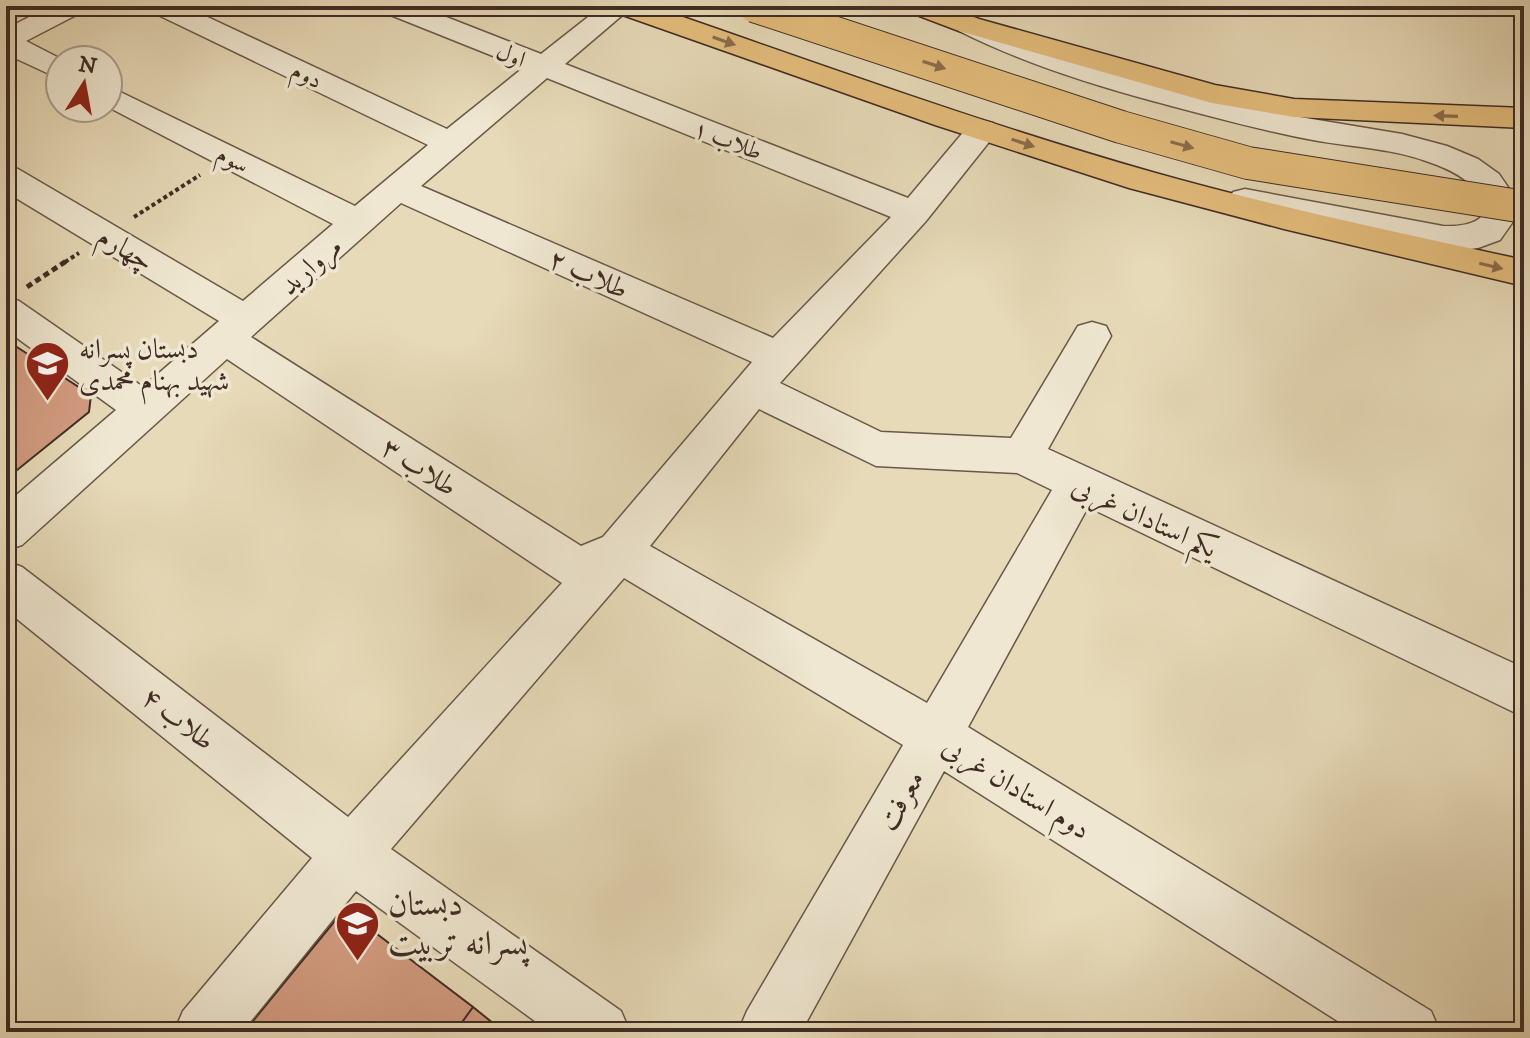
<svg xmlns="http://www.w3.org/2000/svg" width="1530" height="1038" font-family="'IM FELL DW Pica',Amiri,serif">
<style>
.building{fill:#d29b80;stroke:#3f2c24;stroke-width:2}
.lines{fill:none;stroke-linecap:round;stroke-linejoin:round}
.minor-casing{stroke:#695849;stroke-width:3}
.highway-casing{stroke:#3f2c24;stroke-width:3}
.path-far1{stroke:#3f2c24;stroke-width:4;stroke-dasharray:4 3;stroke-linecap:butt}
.path{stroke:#3f2c24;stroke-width:5;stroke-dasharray:6 4;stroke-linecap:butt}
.minor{fill:#efe7d1;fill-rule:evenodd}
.highway{fill:#e4bd7c;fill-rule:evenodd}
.major-bridge-casing{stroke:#3f2c24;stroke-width:34;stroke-linecap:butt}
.major-bridge{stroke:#e4bd7c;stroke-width:32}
.oneway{fill:#896d4c}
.labels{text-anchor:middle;stroke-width:7;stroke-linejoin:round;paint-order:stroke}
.far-street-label{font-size:24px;fill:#3f2c24;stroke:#efe7d1}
.street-label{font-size:28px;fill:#3f2c24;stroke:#efe7d1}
.poi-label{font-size:28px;fill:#3f2c24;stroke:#efe7d1;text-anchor:start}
.near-poi-label{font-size:34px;fill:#3f2c24;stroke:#efe7d1;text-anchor:start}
</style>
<rect width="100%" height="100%" fill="#e7dab8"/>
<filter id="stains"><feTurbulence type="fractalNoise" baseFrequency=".0025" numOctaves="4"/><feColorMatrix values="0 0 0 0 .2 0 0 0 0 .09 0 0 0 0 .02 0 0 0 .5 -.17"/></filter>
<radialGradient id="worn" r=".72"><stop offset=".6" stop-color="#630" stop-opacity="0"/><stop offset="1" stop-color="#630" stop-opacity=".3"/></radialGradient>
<path class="building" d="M6,340l85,55 -2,17 -83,67z
M352,915l121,92 -18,25h-211l94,-115z
M473,1007l31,25h-49z"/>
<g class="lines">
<defs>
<path id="minor" d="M50,6h36l-4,6 -56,29 37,19h-3v19l-54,-25v-25z
M148,6h36l263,123 76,-61 -140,-56 -4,-6h39l123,48 61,-48h31l-68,58 343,134 63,-75 11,-3 11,3 5,7 -5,7 -67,84 -146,162 101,49 130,6 67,-112 14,-4 14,4 5,10 -63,113 476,219v49l-436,-210 -120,220 463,284 9,21h-85l-411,-261 -143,261h-63l9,-21 156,-266 -279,-167 -233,271 230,162 9,21h-80l-194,-141 -114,141h-68l9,-21 129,-153 -306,-248v-49l16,6 326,250 214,-234 -335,-224 -205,186 -16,5v-46l110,-94 -110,-80v-33l13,4 124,86 76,-66 -213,-129v-26l12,3 225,132 90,-77 -225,-117v-21l247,120 73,-61 -276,-133zM547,78l344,139 -118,121 -352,-152zM401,203l351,159 -149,175 -22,9 -330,-209zM759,409l117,57 141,7 35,17 -125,213 -277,-157z
M969,16l87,37 108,32 118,29 120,20 45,12 31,13 21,15 15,22 2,12 -4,15 -12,17 -22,8 -23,3 -222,-43 -5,-8 5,-8 12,-3 198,37c20,1 56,-4 35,-33 -12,-17 -34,-26 -52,-32 -36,-13 -76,-14 -113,-21 -54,-10 -107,-25 -160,-39 -67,-18 -132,-39 -194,-70l-4,-6 4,-6z"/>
<path id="highway" d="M610,6h41c166,57 332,118 501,166 123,35 248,61 372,88v26l-240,-57 -155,-41 -194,-63 -321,-113z
M905,6h40l34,13 236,66 79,14 230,9v20l-230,-11 -82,-14 -253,-72 -50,-19z"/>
</defs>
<use href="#minor" class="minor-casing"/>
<use href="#highway" class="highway-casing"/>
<path class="path-far1" d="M134,217l66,-42
M65,262l14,-9"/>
<path class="path" d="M27,287l41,-27"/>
<use href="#minor" class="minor"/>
<use href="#highway" class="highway"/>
<defs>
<path id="major-bridge" d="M754,6l367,121 127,36 276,44"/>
</defs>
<use href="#major-bridge" class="major-bridge-casing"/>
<use href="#major-bridge" class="major-bridge"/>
</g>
<defs><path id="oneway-solid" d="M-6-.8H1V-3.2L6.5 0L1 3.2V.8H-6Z" transform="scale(2)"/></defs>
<g class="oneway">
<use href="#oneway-solid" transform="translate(724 41) rotate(19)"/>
<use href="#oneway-solid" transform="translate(934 65) rotate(18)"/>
<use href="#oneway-solid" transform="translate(1446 116) rotate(-178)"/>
<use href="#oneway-solid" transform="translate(1023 143) rotate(18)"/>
<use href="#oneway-solid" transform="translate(1182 145) rotate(16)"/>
<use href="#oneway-solid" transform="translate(1491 266) rotate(13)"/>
</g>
<defs>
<symbol id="school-pin" viewBox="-11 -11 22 30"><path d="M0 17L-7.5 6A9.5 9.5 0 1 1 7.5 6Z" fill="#8f2418" stroke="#efe7d1"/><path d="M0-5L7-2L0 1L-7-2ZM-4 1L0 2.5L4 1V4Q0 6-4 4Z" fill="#fff"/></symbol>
</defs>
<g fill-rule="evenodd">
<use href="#school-pin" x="22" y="338" width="51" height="69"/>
<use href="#school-pin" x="332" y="898" width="51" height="69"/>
</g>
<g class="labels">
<g class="far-street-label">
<text transform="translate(511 55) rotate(22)" y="8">اول</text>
<text transform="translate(307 75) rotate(26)" y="8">دوم</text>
<text transform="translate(728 140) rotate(21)" y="8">طلاب ۱</text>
<text transform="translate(233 159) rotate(27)" y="8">سوم</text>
</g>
<g class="street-label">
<text transform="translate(126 248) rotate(31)" y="10">چهارم</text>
<text transform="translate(310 265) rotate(-41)" y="10">مروارید</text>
<text transform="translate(589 273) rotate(24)" y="10">طلاب ۲</text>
<text transform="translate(420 466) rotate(33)" y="10">طلاب ۳</text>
<text transform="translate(1145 516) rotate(25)" y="10">یکم استادان غربی</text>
<text transform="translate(179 718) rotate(38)" y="10">طلاب ۴</text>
<text transform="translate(1017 787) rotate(32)" y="10">دوم استادان غربی</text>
<text transform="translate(900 800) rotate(-60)" y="10">معرفت</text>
</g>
<g class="poi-label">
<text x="79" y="358">دبستان پسرانه<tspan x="79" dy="32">شهید بهنام محمدی</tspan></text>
</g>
<g class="near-poi-label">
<text x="388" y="915">دبستان<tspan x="388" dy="39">پسرانه تربیت</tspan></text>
</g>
</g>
<rect width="1530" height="1038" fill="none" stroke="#e7dab8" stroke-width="32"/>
<rect x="8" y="8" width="1514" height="1022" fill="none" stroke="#3f2c24" stroke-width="4"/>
<rect x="16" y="16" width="1498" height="1006" fill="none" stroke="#3f2c24" stroke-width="2"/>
<g transform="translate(84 84) rotate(11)"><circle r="38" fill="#efe7d1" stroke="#a99c8c" stroke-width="2"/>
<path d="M0-6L14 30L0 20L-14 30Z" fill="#8f2418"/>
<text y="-12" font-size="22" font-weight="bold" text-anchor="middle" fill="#3f2c24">N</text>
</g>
<rect width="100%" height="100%" filter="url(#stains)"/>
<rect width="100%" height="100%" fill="url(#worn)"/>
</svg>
